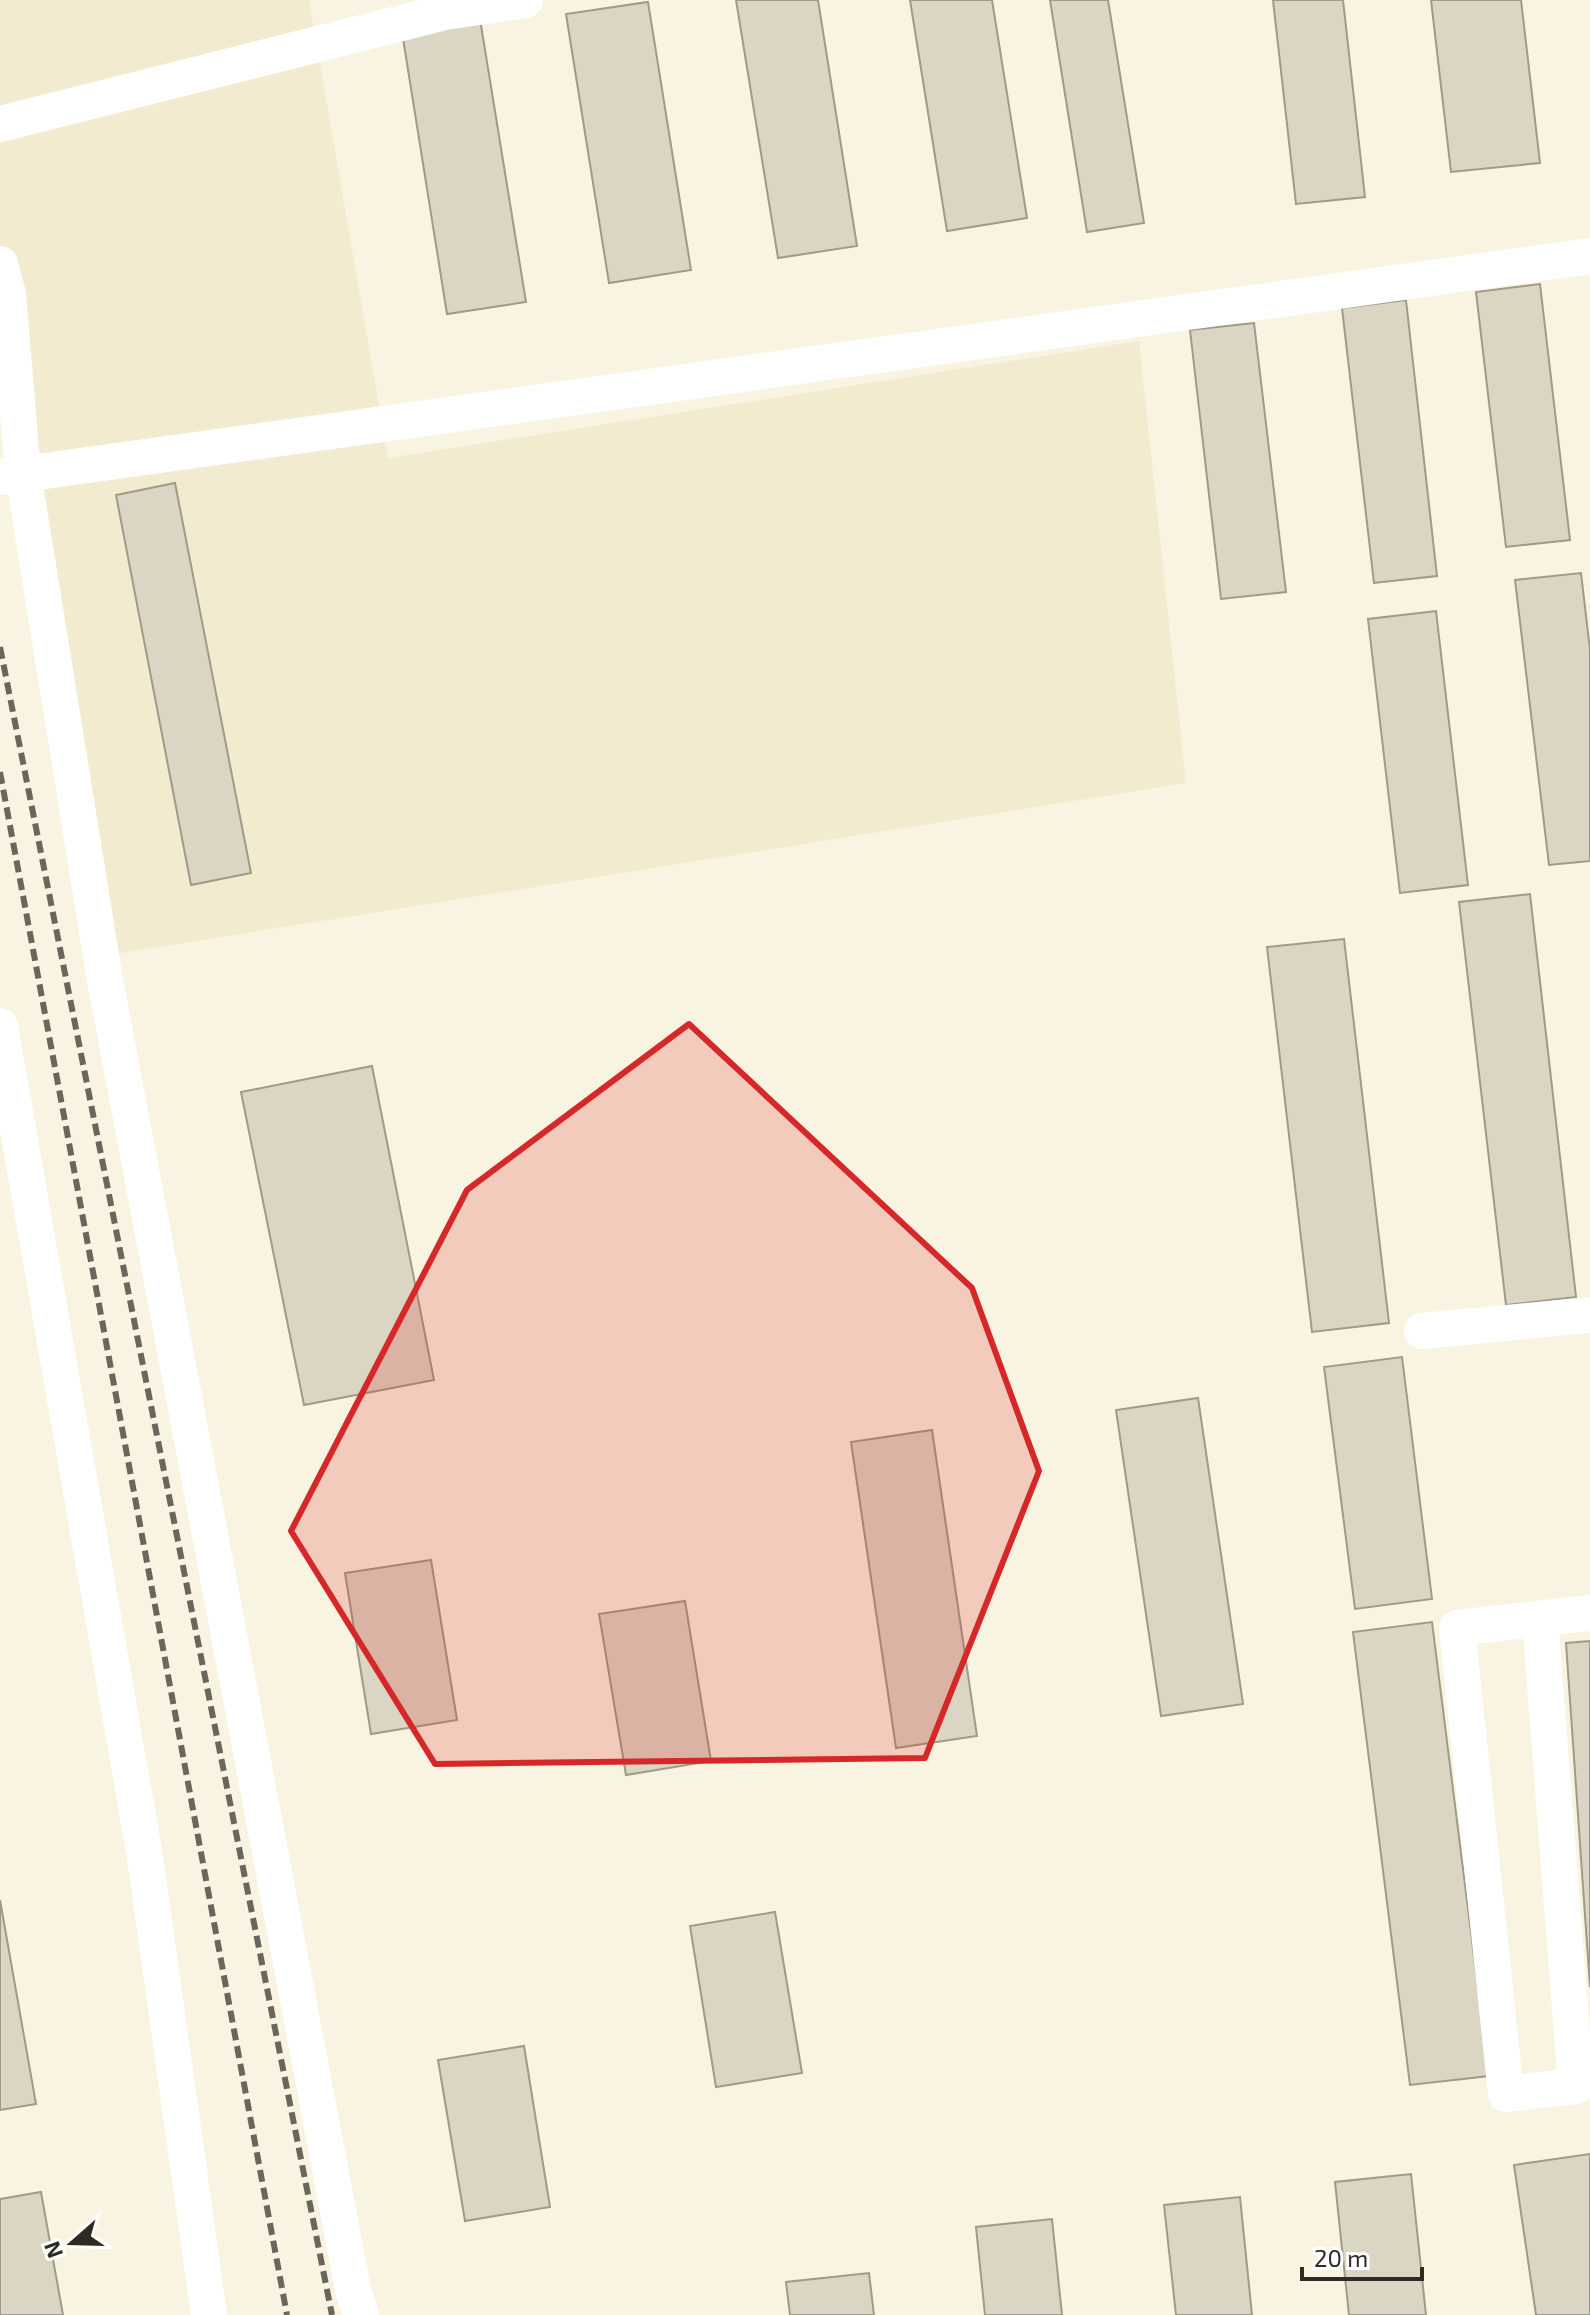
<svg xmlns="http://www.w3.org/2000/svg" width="1590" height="2315" font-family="'Exo 2',sans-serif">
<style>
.built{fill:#f2ebd0}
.building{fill:#dbd6c3;stroke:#9f9a89;stroke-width:2}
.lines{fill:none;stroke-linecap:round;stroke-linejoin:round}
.street{stroke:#fff;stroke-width:36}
.rail{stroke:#69665b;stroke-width:6;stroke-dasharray:12 6;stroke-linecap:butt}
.marked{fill:#d62828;fill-opacity:0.2;stroke:#d62828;stroke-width:6;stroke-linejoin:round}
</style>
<rect width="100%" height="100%" fill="#f9f4e1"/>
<path class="built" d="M0,0h309l79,458 751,-117 47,442 -1084,173 -102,-554z"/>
<path class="building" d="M736,0h82l39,246 -79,12z
M910,0h82l35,218 -80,13z
M1050,0h58l36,223 -57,9z
M1273,0h70l22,197 -69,7z
M1431,0h90l19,163 -89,9z
M648,2l43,268 -82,13 -43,-269z
M480,19l46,283 -79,12 -45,-282z
M1540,284l30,256 -64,7 -30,-255z
M1406,300l31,276 -63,7 -32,-275z
M1254,323l32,269 -65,7 -31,-269z
M175,483l76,390 -60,12 -75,-390z
M1581,573l9,77v211l-41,4 -34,-285z
M1436,611l32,274 -68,8 -32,-274z
M1530,894l46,403 -70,8 -47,-403z
M1344,939l45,384 -77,9 -45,-385z
M372,1066l62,314 -130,25 -63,-313z
M1402,1357l30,242 -77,10 -31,-242z
M1198,1398l45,306 -82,12 -45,-306z
M932,1430l45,306 -81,12 -45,-306z
M431,1560l26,160 -86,14 -26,-161z
M685,1601l26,160 -85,14 -27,-161z
M1432,1622l57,454 -79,9 -57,-453z
M1590,1641v346l-24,-344z
M0,1900l36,204 -36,6z
M775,1912l27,161 -86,14 -26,-161z
M524,2046l26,161 -85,14 -27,-161z
M1590,2154v161h-54l-22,-150z
M1411,2174l15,141h-77l-14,-133z
M41,2192l22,123h-63v-116z
M1240,2197l12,118h-76l-12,-110z
M1052,2219l10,96h-77l-9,-88z
M869,2273l5,42h-84l-4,-33z"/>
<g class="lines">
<path class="street" d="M0,124l445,-112 80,-12
M0,264l8,30 15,179 82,507 248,1310 8,25
M2,477l1588,-221
M0,1026l145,831 64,458
M1422,1331l168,-16
M1540,1619l36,467 -70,8 -49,-466 133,-15"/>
<path class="rail" d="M0,647l332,1668
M0,772l287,1543"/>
</g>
<path class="marked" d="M689,1024l283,264 67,183 -114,287 -490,6 -144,-233 176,-341z"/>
<g transform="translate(72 2243) rotate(250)" stroke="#ffffff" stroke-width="6" paint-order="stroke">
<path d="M0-6L14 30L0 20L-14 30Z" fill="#2d2b24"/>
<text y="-12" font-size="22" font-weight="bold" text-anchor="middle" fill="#2d2b24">N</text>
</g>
<path d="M1302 2267v12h120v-12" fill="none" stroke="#2d2b24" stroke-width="4"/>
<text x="1314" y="2267" font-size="24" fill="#2d2b24" stroke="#ffffff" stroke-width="6" paint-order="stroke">20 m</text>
</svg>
